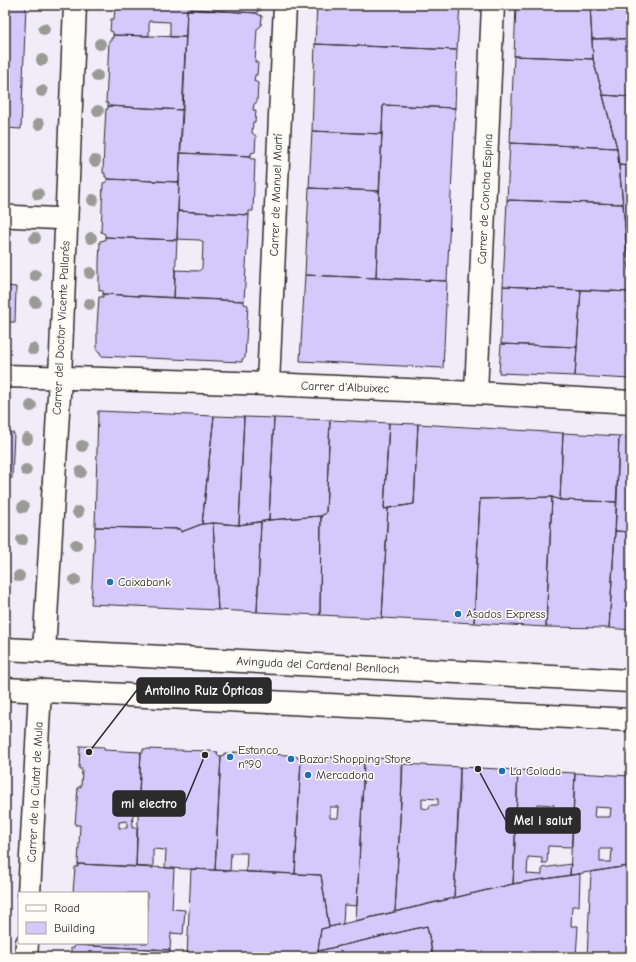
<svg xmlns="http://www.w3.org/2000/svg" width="636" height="962" font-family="'Comic Neue',sans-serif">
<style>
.building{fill:#d5c9fb;stroke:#2b2b2b;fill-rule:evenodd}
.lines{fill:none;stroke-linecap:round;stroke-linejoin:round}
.pedestrian-casing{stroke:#2b2b2b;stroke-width:24}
.minor-casing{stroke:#2b2b2b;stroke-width:25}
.primary-casing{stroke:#2b2b2b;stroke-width:25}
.pedestrian{stroke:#fdfcf7;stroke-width:21}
.minor{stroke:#fdfcf7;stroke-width:22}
.primary{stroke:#fdfcf7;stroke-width:22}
.tree{fill:#9a9b96}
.poi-dot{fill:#1f6fb2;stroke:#fdfcf7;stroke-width:1.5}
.labels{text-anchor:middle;stroke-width:3;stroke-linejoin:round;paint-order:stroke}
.street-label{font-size:12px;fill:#2b2b2b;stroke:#fdfcf7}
.poi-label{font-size:12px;fill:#2b2b2b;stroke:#fdfcf7;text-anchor:start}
.leader{fill:none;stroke:#2b2b2b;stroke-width:1.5}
.callout-dot{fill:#2b2b2b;stroke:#fdfcf7;stroke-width:1.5}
.callout{fill:#2b2b2b;stroke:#2b2b2b;stroke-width:1.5}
.callout-label{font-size:13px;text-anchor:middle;font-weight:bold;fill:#fff}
</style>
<rect width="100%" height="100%" fill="#f1edf8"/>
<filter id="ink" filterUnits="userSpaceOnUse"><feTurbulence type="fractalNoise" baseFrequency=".025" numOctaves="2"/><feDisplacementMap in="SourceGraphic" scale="8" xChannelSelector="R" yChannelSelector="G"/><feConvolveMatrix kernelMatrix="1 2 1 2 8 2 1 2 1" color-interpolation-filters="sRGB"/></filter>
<g filter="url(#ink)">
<path class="building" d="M5,5h21l-5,124 -16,-1z
M111,5h150v5h-3l-1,3 -70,-4 -1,28h-16v-15l-21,-1v15l-36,-1v-3l-3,-1 1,-12h3l1,-12h-4z
M317,5h143l-3,45 -142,-6z
M516,5h74l3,54 -79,-3z
M590,5h41v34h-39z
M187,9l70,4v1l5,2 -1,10 -4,3 -2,33 3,1 -1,12h-2l-1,6 4,2 -1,19 -3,2 -1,6h3l-1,12h-2l-1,11 4,3 -1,16 -4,1v3l-71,-3z
M113,35l73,2 -3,73 -75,-4v-3h-2l3,-62h2v-3h2z
M609,38l22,1v58l-28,-2 -10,-36 -1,-20z
M315,44l142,6 -2,58 -72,-3 -1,29 -70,-3z
M514,56l79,3 24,89 -107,-5z
M603,95l28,2v69l-12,-1 -2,-17z
M383,105l72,3 -8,173 -71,-3z
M108,106l75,4 -4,72 -72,-3v-2h-2v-4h-2l1,-28 2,-36h2z
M312,131l70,3 -3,57 -70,-3z
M510,143l107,5 6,56 -116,-4z
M180,153l71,3v3h4l-2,52h-4v4l-71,-4z
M619,165l12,1v59h-6z
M107,179l72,3 -2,58 -72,-3v-3l-4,-2 2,-49 4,-1z
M309,188l70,3 -3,87 -71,-3z
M507,200l116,4 5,61 3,13v14l-128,-6z
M178,211l71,4 -5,86 -70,-3 1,-28 24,1 3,-3 1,-26 -3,-2 -23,-1z
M625,225h6v53l-3,-13z
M105,237l72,3 -3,58 -71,-4v-3l-4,-1v-26l1,-23 5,-1z
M305,275l142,6 -4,87 -143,-7z
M5,286l11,1 -1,35h-10z
M503,286l78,4 -4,57 -76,-3z
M581,290l50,2v87l-56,-3z
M103,294l141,7v3l4,1 -3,53 -3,1v3l-141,-6 -1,-4 -3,-1v-25l2,-29h4z
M501,344l76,3 -2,29 -76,-3z
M98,411l116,5 -12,108 -21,8 -1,-3 -85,-2z
M214,416l30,1 -5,108 -26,-2 -11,1z
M244,417l30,1 -5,102 -30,5z
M274,418l56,2 -4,93 -5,3 -52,4z
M330,420l59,3 -5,86 4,-1 -6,110 -62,-3 1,-99 5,-3z
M389,423l29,1 -4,80 -30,5z
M418,424l145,9 -3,67 -8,-3 -72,2 -6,124 -92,-5 6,-110 26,-4z
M5,433h9l-2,45 -4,1 -3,52z
M563,433l56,3 -2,66 -57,-2z
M619,436l12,1v95l-16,-1z
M552,497l-6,130 -72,-4 6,-124z
M552,497l8,3 57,2 -8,126 -63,-1z
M321,516l-1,99 -63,-3 4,-90 8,-2z
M261,522l-4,90 -39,-2 -5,-87 26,2z
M213,523l5,87 -127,-6 4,-77 85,2 1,3 21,-8z
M615,531l16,1v98l-22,-2z
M5,563h3l-3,45z
M80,746l24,1v3l37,2 -3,58v4h-5l-1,14h5l-1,39 -58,-3 2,-39h-5l3,-38h3l1,-18h-3zM129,798l5,1v9h-5zM127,821v7h-8v-6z
M143,749l66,2 9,1 -1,3 4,1 -6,114 -50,-2 1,-18 -13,-1v19l-17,-1 5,-115h2z
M233,752l55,3 1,1 9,1v2h3l-6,115 -49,-2 1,-19h-16l-1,18 -15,-1 6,-114 3,-1v-2l10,1z
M304,756l58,3v3h2l-7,144 -13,-1 -1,19 -14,3 -8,-52 -26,-1 6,-115h3zM330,807h9l-1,11h-8z
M366,757l36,3v22l-7,130 -39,9 8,-159h2z
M403,764l57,3v18l-6,113 -59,14zM422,798l16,1v6h-8l-1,4 -7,-1z
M460,767l58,3 -3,74 -2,40 -59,14z
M518,770l57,3 -3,74 -24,-1 -1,17h-5v-5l-14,-1 -1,17 15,1v-7l29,-4 -1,11 -57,9zM537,804l17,1 -1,9h-16z
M575,773l56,3v38l-3,52 -58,9zM595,807l16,1 -1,9h-16zM600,849h12l-1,13h-11z
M631,814v52h-3l1,-16z
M78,864l96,4 -2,41 13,1 -2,24 -12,-1 -1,17 -95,-5v-2h72v-50h-74l2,-26h3z
M628,866h3v71l-3,-1 -1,8h4v13h-44l4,-85z
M191,869l130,6 8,52 -8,2 -4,28h-130z
M580,874l-1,32h-7l-1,20h7l-2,31h-143l-6,-31 -109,25 3,-22 196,-46z
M427,926l6,31h-116l1,-6z
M75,945l95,5v7h-99v-9h3z"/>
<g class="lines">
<defs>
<path id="pedestrian" d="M5,216l61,3"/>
<path id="minor" d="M5,376l263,8 208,9 155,9
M268,384l17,-379
M476,393l17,-388
M44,652l16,-274 15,-373
M29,893l11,-203
M26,957l1,-14"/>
<path id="primary" d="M5,649l626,32
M5,689l626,31"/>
</defs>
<use href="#pedestrian" class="pedestrian-casing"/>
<use href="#minor" class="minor-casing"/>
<use href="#primary" class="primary-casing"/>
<use href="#pedestrian" class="pedestrian"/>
<use href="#minor" class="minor"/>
<use href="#primary" class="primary"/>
</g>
<g class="tree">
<circle cx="44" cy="29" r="6"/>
<circle cx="100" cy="44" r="6"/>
<circle cx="42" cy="60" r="6"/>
<circle cx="97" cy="76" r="6"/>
<circle cx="42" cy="91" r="6"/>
<circle cx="98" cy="111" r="6"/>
<circle cx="39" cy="124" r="6"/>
<circle cx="95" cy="161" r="6"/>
<circle cx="38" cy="194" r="6"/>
<circle cx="93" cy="200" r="6"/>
<circle cx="35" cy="238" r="6"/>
<circle cx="91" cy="238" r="6"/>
<circle cx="90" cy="273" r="6"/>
<circle cx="35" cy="275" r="6"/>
<circle cx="35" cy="302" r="6"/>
<circle cx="89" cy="304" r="6"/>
<circle cx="33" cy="349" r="6"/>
<circle cx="31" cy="406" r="6"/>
<circle cx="27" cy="439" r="6"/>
<circle cx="82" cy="446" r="6"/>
<circle cx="26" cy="470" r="6"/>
<circle cx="81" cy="472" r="6"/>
<circle cx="23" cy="507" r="6"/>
<circle cx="78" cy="512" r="6"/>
<circle cx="22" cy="540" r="6"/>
<circle cx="76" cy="545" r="6"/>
<circle cx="19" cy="576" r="6"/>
<circle cx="75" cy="580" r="6"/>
</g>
</g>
<g class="poi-dot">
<circle cx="110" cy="582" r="4"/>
<circle cx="458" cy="614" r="4"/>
<circle cx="230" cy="757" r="4"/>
<circle cx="291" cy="759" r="4"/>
<circle cx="502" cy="771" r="4"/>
<circle cx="308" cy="775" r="4"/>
</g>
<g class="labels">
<g class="street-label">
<text transform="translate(276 195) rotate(-88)" y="4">Carrer de Manuel Martí</text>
<text transform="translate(485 199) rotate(-87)" y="4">Carrer de Concha Espina</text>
<text transform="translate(61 328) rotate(-87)" y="4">Carrer del Doctor Vicente Pallarés</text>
<text transform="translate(345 387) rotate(2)" y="4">Carrer d'Albuixec</text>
<text transform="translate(318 665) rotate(3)" y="4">Avinguda del Cardenal Benlloch</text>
<text transform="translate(35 792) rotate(-87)" y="4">Carrer de la Ciutat de Mula</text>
</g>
<g class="poi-label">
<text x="118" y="586">Caixabank</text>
<text x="466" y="618">Asados Express</text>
<text x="238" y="754">Estanco<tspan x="238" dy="14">nº90</tspan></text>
<text x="299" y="763">Bazar Shopping Store</text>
<text x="510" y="775">La Colada</text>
<text x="316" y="779">Mercadona</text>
</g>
</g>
<path class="leader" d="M89 752L137 690M205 755L185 803M478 769L506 821"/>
<g class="callout-dot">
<circle cx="89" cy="752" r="4"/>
<circle cx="205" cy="755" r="4"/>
<circle cx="478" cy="769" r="4"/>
</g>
<g class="callout">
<rect x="137" y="678" width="134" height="25" rx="4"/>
<rect x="113" y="791" width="72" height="25" rx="4"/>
<rect x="506" y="808" width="74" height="25" rx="4"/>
</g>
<g class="callout-label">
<text x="204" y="695">Antolino Ruiz Ópticas</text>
<text x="149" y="808">mi electro</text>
<text x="543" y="825">Mel i salut</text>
</g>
<rect width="636" height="962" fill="none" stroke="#fdfcf7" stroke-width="20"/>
<rect x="10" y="10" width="616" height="942" fill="none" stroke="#2b2b2b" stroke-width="1.5" filter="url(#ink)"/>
<rect x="18" y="892" width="130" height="52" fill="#fdfcf7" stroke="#a9a8a5"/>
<rect x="26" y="905" width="20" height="6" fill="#fdfcf7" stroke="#a9a8a5"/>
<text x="54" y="912" font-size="12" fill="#2b2b2b">Road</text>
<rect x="26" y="922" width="20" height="12" fill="#d5c9fb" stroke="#a9a8a5"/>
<text x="54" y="932" font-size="12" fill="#2b2b2b">Building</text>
</svg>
